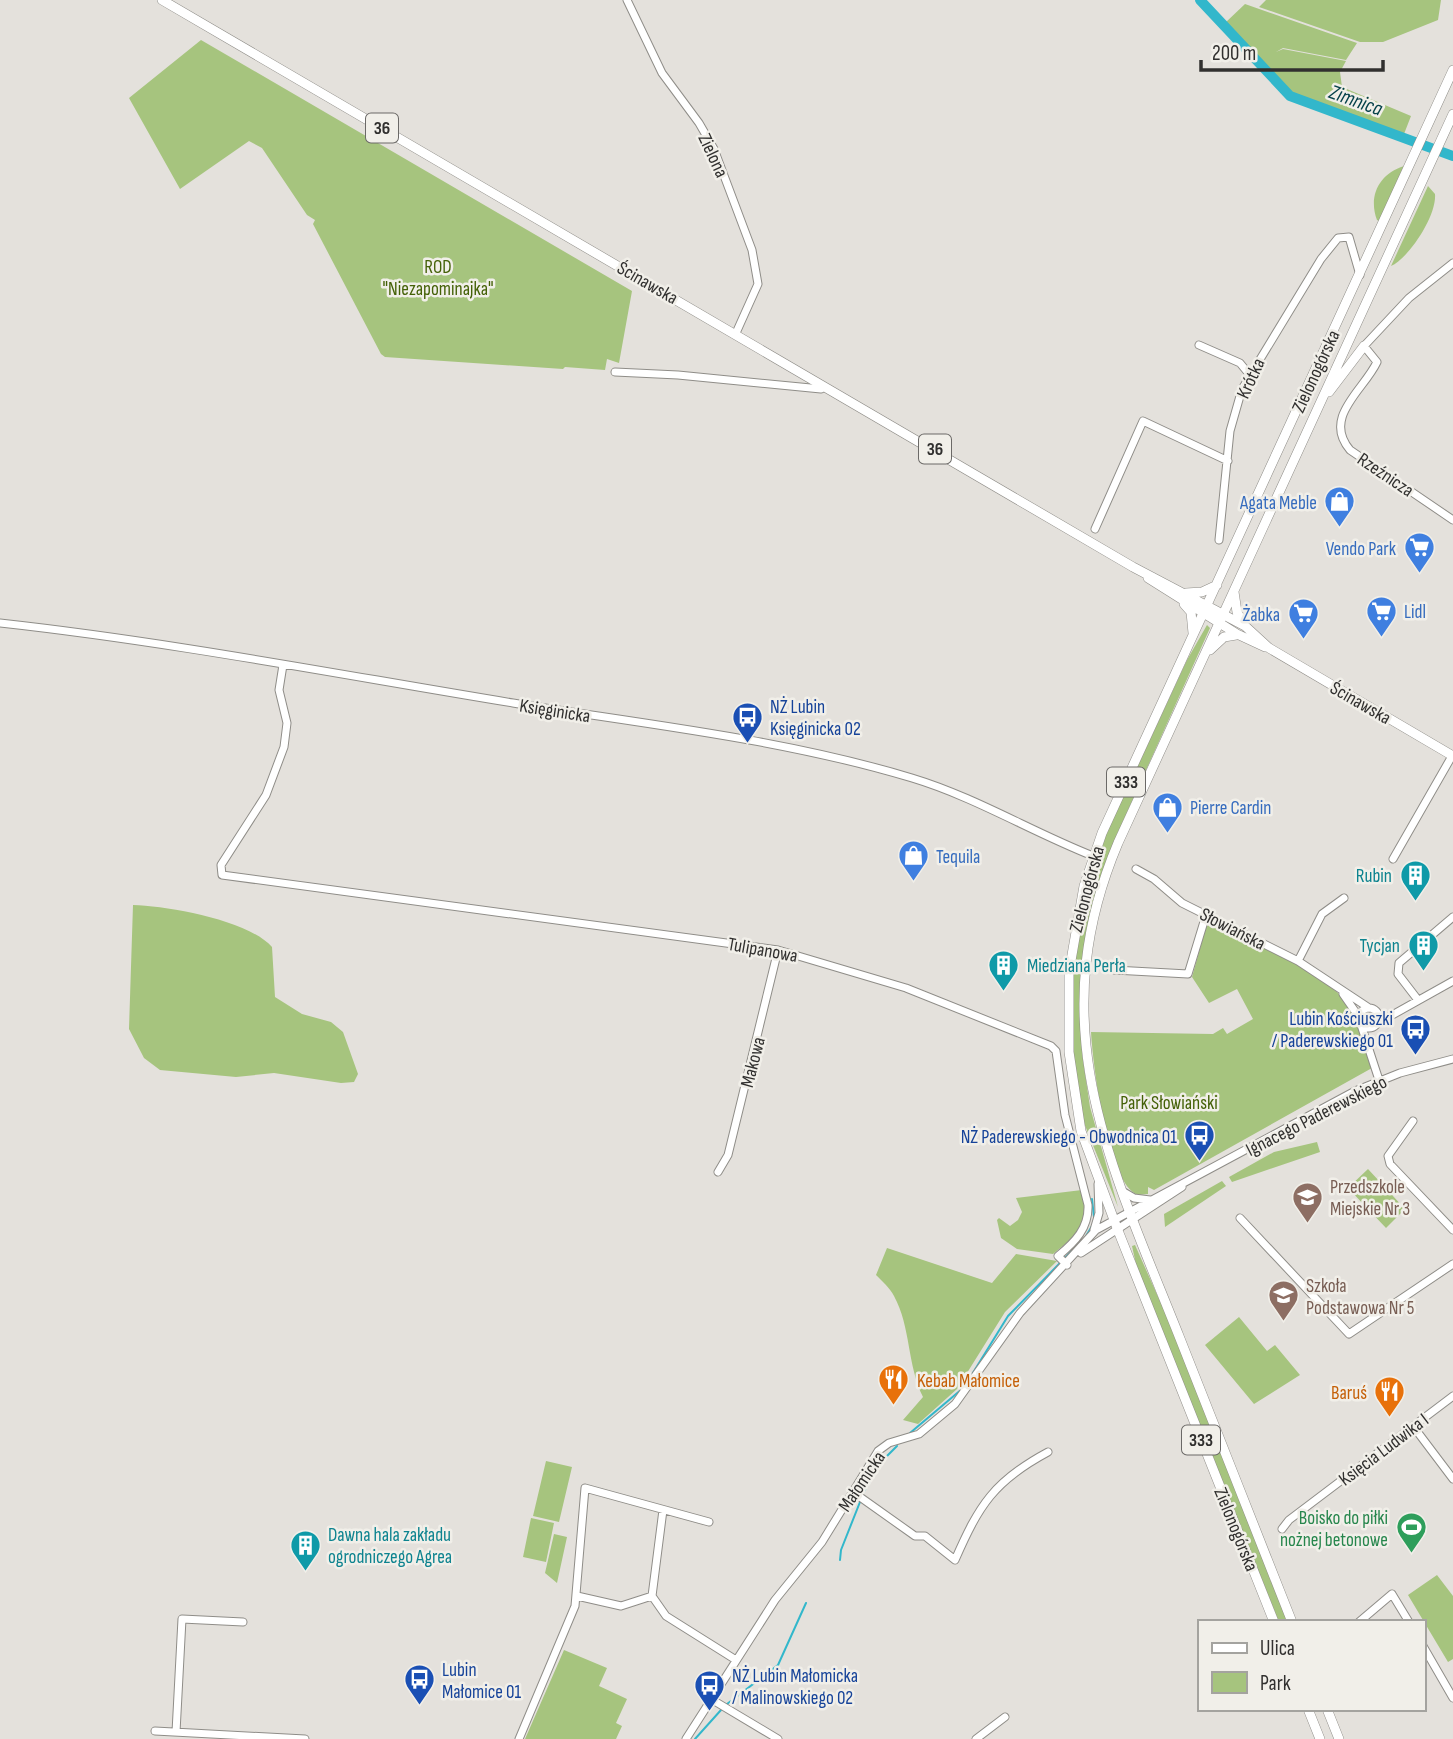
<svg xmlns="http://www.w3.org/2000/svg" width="1453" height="1739" font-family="'Sofia Sans Condensed',sans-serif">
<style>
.green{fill:#a6c47e}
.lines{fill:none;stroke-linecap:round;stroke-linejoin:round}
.stream{stroke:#32b7cb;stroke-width:2}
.river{stroke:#32b7cb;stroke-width:10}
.minor-casing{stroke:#8f8d88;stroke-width:9}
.major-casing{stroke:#8f8d88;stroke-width:10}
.minor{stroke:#fff;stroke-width:7}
.major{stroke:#fff;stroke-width:9}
.labels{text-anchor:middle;stroke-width:5;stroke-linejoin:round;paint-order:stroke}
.shield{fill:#f1efe9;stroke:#6b6967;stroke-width:2}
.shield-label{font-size:18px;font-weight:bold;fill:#31302f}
.street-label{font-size:19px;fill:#31302f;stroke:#f1efe9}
.park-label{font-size:19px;fill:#446107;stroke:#f1efe9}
.shop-label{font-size:19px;fill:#366cbe;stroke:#f1efe9;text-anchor:end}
.transit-label{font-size:19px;fill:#164399;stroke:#f1efe9;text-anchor:start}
.culture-label{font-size:19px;fill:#0d838f;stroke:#f1efe9;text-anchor:end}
.education-label{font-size:19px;fill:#785e54;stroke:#f1efe9;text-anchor:start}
.food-label{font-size:19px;fill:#c56008;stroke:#f1efe9;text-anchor:start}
.leisure-label{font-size:19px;fill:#27864d;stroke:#f1efe9;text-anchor:end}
.water-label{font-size:21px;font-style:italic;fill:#06424a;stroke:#f1efe9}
</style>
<rect width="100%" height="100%" fill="#e4e1dc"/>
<path class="green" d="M1266,0h175l-3,20 -55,22h-23l-101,-35z
M1245,4l112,39 -11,17 -63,-12 -7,4 7,-3 63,12 -6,11 2,15 69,29 -7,18 -112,-40 -67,-71z
M201,40l431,251 -13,72 -12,-4 -2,11 -40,-3 -2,2 -178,-12 -4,-3 -68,-130 2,-4 -8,-5 -45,-67 -13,-7 -69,48 -51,-91z
M1404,166l-25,55 -2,-1c-9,-24 2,-46 27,-54z
M1428,186l7,8c2,22 -27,65 -44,72z
M1207,625l3,3 -95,211 -24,80 -10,105 1,29 8,54 28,100 -34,-84 -13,-79 1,-76 14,-77 15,-46 86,-185z
M133,905c35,1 115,15 139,42l3,50 27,17 29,8 12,10 15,42 -4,8 -13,1 -67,-10 -38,4 -76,-7 -16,-12 -15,-29z
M1212,922c34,17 125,56 141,89 9,18 13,39 19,57l-218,122 -6,-3v7l-10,1c-31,-12 -45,-130 -47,-163l122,2 10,-6 4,6 26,-15 -16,-30 -28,14 -17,-26 14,-50z
M1317,1142l3,10 -88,30 -3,-5 45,-25z
M1368,1169l37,40 -19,19 -38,-40z
M1222,1181l4,5 -61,41 -1,-13z
M1082,1190c7,34 -4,44 -29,64l-36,-5 -16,-11 -4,-18 2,-2 11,8 8,-6 4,-8 -6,-14z
M1135,1245l45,101 110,276h-11l-142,-353 -5,-23z
M887,1248l105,35 24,-29 41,7 -52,51 -48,77 -39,35 -15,-4 20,-23c-16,-32 -12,-70 -29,-101 -4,-8 -12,-15 -18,-21z
M1239,1317l28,34 8,-6 25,30 -46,29 -49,-59z
M546,1461l26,6 -13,55 -26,-6z
M531,1518l23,5 -8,39 -23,-5z
M554,1534l13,3 -10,46 -12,-10z
M1437,1575l16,21v63l-5,3 -40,-67z
M564,1650l43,18 -8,18 28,13 -11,24 6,3 -6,13h-91z"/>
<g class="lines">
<path class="stream" d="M1092,1199l2,18
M1086,1236l6,-10
M1064,1259l13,-14
M971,1376l37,-60 52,-53
M910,1433l52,-44
M863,1493l18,-31 16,-16
M840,1560l1,-10 19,-48
M727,1704l51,-39 28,-62
M695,1739l26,-29"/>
<path class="river" d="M1200,0l90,96 163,60"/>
<defs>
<path id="minor" d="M627,0l35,73 37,50 15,26 38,101 6,34 -22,49
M1453,263l-44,35 -45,48 13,16c-13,28 -55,55 -27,88l103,70
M1199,345l41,18 9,11
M615,372l63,3 143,14
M1095,529l48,-108 85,40
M1219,540l11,-109 12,-42 79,-130 17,-21 11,-1 11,38
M0,623c172,19 342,52 513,80 132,21 270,36 399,75 63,19 120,54 181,78
M283,665l-4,25 8,33 -3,24 -18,48 -45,70 1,10 556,75 128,38 145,58 5,5 9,64 23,90c1,23 -13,37 -30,51l9,9
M1393,859l59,-103
M1136,869l18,10 28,24 116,58 71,47
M1298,961l24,-47 22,-16
M1114,970l74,4 18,-59
M1343,994l16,23
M1418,1000l-20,-26 1,-11 54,-46
M1359 1018a10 10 0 1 1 20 0a10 10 0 1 1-20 0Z
M1378,1023l75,-42
M1361,1025l18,55
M1413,1121l-25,35 2,8 63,66
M718,1172l10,-17 50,-205
M1122,1191l12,7 16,2
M1240,1218l109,116 104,-70
M1094,1230l5,-17 -1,-29
M1081,1253l101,-66
M1413,1426l40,53
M853,1492l62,44h10l30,24c24,-55 39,-79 93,-108
M663,1510l-11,86 14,20 70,44
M1282,1529l7,-9 164,-124
M577,1596l44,10 31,-10
M1359,1622l33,-28 17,28
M1423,1646l30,52
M711,1699l67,40
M155,1731l150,8
M176,1732l6,-113 61,3
M519,1739l56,-133 10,-118 124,34
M686,1739l89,-139 47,-58 56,-91 11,-8 30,-9 36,-30 65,-91 76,-83 259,-139 45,-18 53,-14
M976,1739l29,-22"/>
<path id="major" d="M162,0l971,567 112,59 24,22 184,108
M1329,392l35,-46
M1148,578l89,56 28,13
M1234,592l3,20 7,13
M1186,593l16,-1 15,-7
M1184,604l7,8 2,21
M1210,650l14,-13 12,-2
M1274,1622l-157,-394 -36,-97 -12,-79v-80l15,-86 18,-53 351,-763
M1292,1622c-38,-95 -75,-191 -113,-286 -68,-171 -139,-308 -61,-493l335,-729
M1308,1709l12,30
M1327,1709l12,30"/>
</defs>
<use href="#minor" class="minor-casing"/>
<use href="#major" class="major-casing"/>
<use href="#minor" class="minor"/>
<use href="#major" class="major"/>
</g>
<defs>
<symbol id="shop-pin" viewBox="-11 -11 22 30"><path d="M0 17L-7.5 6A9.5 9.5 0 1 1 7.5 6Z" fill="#3f7fe0" stroke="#f1efe9"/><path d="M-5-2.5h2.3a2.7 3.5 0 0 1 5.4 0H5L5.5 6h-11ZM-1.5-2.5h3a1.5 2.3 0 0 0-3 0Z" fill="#fff"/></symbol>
<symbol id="supermarket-pin" viewBox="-11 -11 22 30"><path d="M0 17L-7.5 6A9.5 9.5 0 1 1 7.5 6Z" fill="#3f7fe0" stroke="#f1efe9"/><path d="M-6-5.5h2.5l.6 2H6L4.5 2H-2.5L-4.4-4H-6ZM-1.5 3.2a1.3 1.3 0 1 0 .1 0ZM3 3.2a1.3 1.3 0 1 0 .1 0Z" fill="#fff"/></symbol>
<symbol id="bus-pin" viewBox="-11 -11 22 30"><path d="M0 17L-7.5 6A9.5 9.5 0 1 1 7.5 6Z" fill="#1a4fb4" stroke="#f1efe9"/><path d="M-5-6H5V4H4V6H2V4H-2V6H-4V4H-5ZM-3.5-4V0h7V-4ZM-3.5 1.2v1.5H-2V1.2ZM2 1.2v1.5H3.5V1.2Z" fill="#fff"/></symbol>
<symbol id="building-pin" viewBox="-11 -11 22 30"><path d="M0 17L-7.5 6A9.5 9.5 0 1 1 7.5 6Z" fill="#0f9aa8" stroke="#f1efe9"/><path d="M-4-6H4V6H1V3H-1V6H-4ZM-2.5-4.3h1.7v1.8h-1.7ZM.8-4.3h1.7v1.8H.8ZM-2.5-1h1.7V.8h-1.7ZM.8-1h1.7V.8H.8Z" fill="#fff"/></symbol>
<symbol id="school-pin" viewBox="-11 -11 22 30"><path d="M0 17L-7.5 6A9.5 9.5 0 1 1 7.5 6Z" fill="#8d6e63" stroke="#f1efe9"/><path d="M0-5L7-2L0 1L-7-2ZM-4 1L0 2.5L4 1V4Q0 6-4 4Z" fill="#fff"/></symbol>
<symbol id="restaurant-pin" viewBox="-11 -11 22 30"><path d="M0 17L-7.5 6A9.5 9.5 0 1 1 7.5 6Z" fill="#e8710a" stroke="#f1efe9"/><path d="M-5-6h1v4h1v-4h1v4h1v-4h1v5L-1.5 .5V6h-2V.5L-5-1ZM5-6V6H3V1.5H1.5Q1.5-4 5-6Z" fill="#fff"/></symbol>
<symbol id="stadium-pin" viewBox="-11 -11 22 30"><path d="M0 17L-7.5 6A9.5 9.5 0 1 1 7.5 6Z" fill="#2e9e5b" stroke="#f1efe9"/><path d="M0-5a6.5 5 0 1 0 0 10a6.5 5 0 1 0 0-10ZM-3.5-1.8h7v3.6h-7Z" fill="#fff"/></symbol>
</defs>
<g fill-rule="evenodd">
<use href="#shop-pin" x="1322" y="484" width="35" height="47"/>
<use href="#supermarket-pin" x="1402" y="530" width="35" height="47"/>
<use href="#supermarket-pin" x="1364" y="594" width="35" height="47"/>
<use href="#supermarket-pin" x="1286" y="596" width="35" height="47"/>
<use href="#bus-pin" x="730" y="700" width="35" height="47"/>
<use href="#shop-pin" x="1150" y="790" width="35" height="47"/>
<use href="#shop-pin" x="896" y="838" width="35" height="47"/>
<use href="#building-pin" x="1398" y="858" width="35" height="47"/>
<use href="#building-pin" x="1406" y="928" width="35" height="47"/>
<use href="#building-pin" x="986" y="948" width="35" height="47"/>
<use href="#bus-pin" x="1398" y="1012" width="35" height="47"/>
<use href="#bus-pin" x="1182" y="1118" width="35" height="47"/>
<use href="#school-pin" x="1290" y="1180" width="35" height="47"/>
<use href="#school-pin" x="1266" y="1278" width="35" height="47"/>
<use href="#restaurant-pin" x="876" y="1362" width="35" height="47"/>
<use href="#restaurant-pin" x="1372" y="1374" width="35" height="47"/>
<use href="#stadium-pin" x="1394" y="1510" width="35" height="47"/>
<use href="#building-pin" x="288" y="1528" width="35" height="47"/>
<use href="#bus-pin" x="402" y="1662" width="35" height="47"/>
<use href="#bus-pin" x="692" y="1668" width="35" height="47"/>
</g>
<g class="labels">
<g class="shield">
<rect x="366" y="113.5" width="32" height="29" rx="5"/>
<rect x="919" y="434.5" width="32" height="29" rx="5"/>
<rect x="1107" y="767.5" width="38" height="29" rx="5"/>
<rect x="1182" y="1425.5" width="38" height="29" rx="5"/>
</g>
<g class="shield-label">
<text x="382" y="134">36</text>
<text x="935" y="455">36</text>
<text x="1126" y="788">333</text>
<text x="1201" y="1446">333</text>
</g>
<g class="street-label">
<text transform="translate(714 155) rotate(65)" y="7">Zielona</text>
<text transform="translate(648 282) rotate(30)" y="7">Ścinawska</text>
<text transform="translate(1315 371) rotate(-65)" y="7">Zielonogórska</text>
<text transform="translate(1250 378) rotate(-65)" y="7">Krótka</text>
<text transform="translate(1386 474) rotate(34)" y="7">Rzeźnicza</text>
<text transform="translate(1361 702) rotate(30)" y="7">Ścinawska</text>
<text transform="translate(555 710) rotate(9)" y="7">Księginicka</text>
<text transform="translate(1086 889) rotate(-75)" y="7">Zielonogórska</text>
<text transform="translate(1233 928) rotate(27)" y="7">Słowiańska</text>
<text transform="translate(763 949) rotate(10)" y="7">Tulipanowa</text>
<text transform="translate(752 1062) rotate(-76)" y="7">Makowa</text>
<text transform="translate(1316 1115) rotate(-27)" y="7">Ignacego Paderewskiego</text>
<text transform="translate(1383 1449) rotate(-37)" y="7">Księcia Ludwika I</text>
<text transform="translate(861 1481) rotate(-56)" y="7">Małomicka</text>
<text transform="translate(1237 1529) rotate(68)" y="7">Zielonogórska</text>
</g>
<g class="park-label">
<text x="438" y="273">ROD<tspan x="438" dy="22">"Niezapominajka"</tspan></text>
<text x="1169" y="1109">Park Słowiański</text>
</g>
<g class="shop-label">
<text x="1317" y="509">Agata Meble</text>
<text x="1396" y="555">Vendo Park</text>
<text x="1404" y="618" text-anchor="start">Lidl</text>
<text x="1280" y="621">Żabka</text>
<text x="1190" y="814" text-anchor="start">Pierre Cardin</text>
<text x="936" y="863" text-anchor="start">Tequila</text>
</g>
<g class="transit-label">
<text x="770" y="713">NŻ Lubin<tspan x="770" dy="22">Księginicka 02</tspan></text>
<text x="1393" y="1025" text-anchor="end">Lubin Kościuszki<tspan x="1393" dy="22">/ Paderewskiego 01</tspan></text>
<text x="1177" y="1143" text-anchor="end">NŻ Paderewskiego - Obwodnica 01</text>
<text x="442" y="1676">Lubin<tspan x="442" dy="22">Małomice 01</tspan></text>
<text x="732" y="1682">NŻ Lubin Małomicka<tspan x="732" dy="22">/ Malinowskiego 02</tspan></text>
</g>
<g class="culture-label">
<text x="1392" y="882">Rubin</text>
<text x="1400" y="952">Tycjan</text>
<text x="1027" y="972" text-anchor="start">Miedziana Perła</text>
<text x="328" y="1541" text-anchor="start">Dawna hala zakładu<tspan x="328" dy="22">ogrodniczego Agrea</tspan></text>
</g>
<g class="education-label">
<text x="1330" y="1193">Przedszkole<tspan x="1330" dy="22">Miejskie Nr 3</tspan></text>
<text x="1306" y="1292">Szkoła<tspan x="1306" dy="22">Podstawowa Nr 5</tspan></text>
</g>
<g class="food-label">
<text x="917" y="1387">Kebab Małomice</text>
<text x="1367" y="1399" text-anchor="end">Baruś</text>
</g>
<g class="leisure-label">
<text x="1388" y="1524">Boisko do piłki<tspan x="1388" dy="22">nożnej betonowe</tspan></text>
</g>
<g class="water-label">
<text transform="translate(1356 100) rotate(20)" y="7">Zimnica</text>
</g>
</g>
<rect x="1198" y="1620" width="228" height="91" fill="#f1efe9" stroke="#a4a39f" stroke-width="2"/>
<rect x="1212" y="1643" width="35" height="10" fill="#ffffff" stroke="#a4a39f" stroke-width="2"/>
<text x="1260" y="1655" font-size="21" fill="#31302f">Ulica</text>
<rect x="1212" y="1672" width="35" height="21" fill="#a6c47e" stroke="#a4a39f" stroke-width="2"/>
<text x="1260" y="1690" font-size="21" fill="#31302f">Park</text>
<path d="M1201 60v10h182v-10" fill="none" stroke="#31302f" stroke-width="3.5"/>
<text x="1212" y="60" font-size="21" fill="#31302f" stroke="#f1efe9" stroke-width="5" paint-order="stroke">200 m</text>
</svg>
